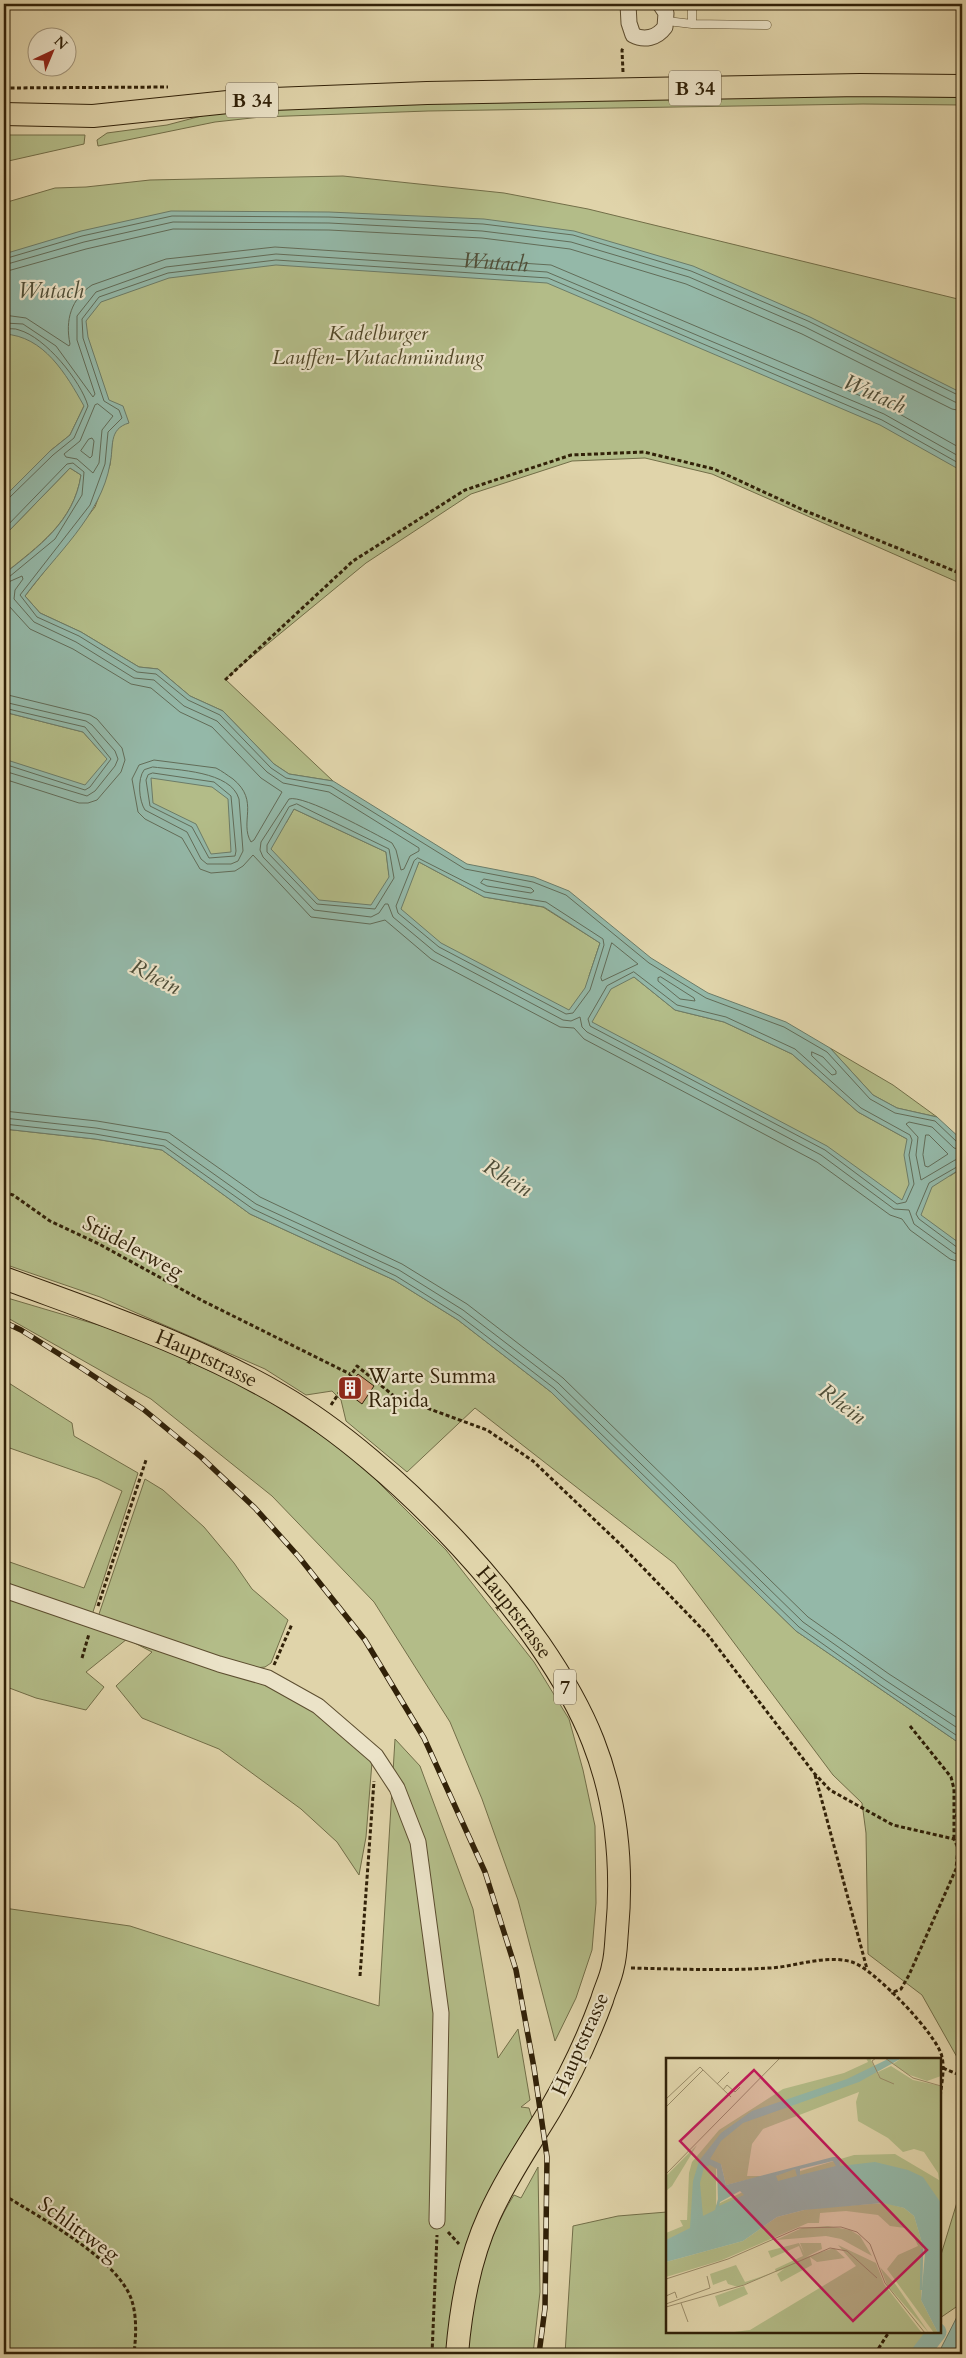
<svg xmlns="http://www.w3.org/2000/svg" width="966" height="2358" font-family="Cardo,serif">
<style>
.green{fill:#b3bc88;stroke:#726e48}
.water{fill:#94b8a8;stroke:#6c7c68;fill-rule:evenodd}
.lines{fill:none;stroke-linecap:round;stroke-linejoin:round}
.shore{stroke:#626c58;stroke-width:1}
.canal{stroke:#94b8a8;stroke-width:19}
.building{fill:#d49a78;stroke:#312108}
.service-casing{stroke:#5d4e30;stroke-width:9}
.minor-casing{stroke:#5d4e30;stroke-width:17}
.primary-casing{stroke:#312108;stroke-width:24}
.path{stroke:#312108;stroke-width:3;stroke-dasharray:4 2.5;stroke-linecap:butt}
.service{stroke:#ebe3c8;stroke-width:8}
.minor{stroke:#ebe3c8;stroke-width:15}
.primary{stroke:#e0d4aa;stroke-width:22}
.rail-casing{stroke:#312108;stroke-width:5.5}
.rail{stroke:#ebe3c8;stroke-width:4;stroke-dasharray:11;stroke-linecap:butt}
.labels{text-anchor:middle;stroke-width:4.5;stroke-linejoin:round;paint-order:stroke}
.shield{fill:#ebe3c8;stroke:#695b42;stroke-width:1}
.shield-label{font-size:20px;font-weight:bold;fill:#312108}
.park-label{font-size:21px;font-style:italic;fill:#524828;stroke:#ebe3c8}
.street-label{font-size:21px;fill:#312108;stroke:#ebe3c8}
.poi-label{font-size:21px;fill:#312108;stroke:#ebe3c8;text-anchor:start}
.water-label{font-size:22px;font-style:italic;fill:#4f4e38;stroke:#ebe3c8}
.inset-river{fill:none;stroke:#94b8a8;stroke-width:2.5}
.inset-road{fill:none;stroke:#9a8c69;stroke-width:1}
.view{fill:#c2185b;fill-opacity:0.15;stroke:#c2185b;stroke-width:2.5}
.inset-edge{fill:none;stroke:#312108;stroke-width:2.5}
</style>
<rect width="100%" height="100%" fill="#e0d4aa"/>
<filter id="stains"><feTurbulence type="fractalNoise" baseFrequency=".004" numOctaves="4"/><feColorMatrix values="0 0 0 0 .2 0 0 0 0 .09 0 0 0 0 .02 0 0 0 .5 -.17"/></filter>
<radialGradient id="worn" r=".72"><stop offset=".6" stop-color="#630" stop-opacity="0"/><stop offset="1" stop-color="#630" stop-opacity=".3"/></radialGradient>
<path class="green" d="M862,96l100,1v8l-99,-1 -435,7 -167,6 -46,5 -117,24 -1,-6 10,-7 60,-8 42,-11 43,-5 177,-7z
M4,135h81l-1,9 -80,18z
M343,176l161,17 84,16 374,91v284l-250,-110 -67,-16 -73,3 -101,33 -105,69 -141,116 108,102 -44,-7 -15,-10 -51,-53 -33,-15 -32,-27 -19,-2 -58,-35 -41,-19 -15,-17 70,-89 15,-42 3,-31 8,-9 -37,-19 -14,29 -20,16 -46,46v-294l51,-15 31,-1 64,-7z
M70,468l11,7c-7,47 -43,71 -77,99v-38z
M4,712l79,20 18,20 96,26 89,45 8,-14 92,43 3,23 20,10 10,-23 65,35 59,10 57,36 -11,33 45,1 41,33 49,12 68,32 66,58 49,27 43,37 12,-8v277l-958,-533z
M830,1048l63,37 44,32 -40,-9 -24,-13z
M4,1129l91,10 67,11 88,64 144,66 64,40 93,72 245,239 166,114v321l-40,-71 -54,-41 -2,-121 -4,-30 -29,-28 -158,-211 -200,-156 -68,64 -61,-51 -5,-21 -9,-9 -26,4 -41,-26 -165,-72 -96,-33z
M4,1297l128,38 123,57 95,62 96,96 88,112 35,57 14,51 12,56 1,77 -4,47 -16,48 -21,43 -37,-141 -36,-101 -32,-77 -76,-120 -102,-106 -121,-97 -145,-82z
M4,1380l68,43 2,13 64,37 -46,142 174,69 47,26 59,52 -6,75 -7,38 -22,-33 -36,-33 -82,-60 -77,-31 -26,-32 36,-34 -25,-13 -41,33 18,15 -18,23 -50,-12 -32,-12v-126l80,28 38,-97 -24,-12 -94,-33z
M145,1479l18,11 41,37 30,36 18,26 36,31 -17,43 -6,4 -10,1 -157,-51z
M395,1739l25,27 53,143 25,149 20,-29 12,71 -9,7 8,1 3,10c-52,81 -77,140 -86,236h-442v-446l126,18 249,80z
M538,2167l2,125 -7,62h-66c2,-54 18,-113 47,-159l7,3z
M962,2186v117l-22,15v-60z
M667,2212v120h262l-19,22h-345l8,-128 45,-10z"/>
<path class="water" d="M171,211l158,1 155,7 90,12 119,35 117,51 152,76v78l-82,-46 -333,-142 -271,-18 -107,13 -68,24 -15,19 2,16 21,63 14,6 6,17c-21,6 -15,24 -19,41 -9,52 -55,91 -85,132l15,17 41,19 58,35 19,2 32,27 33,15 51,53 15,10 44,7 134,83 67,13 35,14 82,67 57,35 78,29 44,26 43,47 24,13 40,9 25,23v28l-30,19 -11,28 41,30v500l-166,-114 -245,-239 -93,-72 -64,-40 -144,-66 -88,-64 -67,-11 -91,-10v-370l81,26 22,-26 -24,-27 -79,-20v-138c34,-27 70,-52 77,-99l-11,-7 -66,68v-39l46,-46 20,-16 14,-29c-18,-32 -40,-70 -80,-72v-80l77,-23zM151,778l61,9 16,12 3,53 -20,2 -15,-30 -43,-21zM294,809l92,43 3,25 -18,28 -52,-5 -48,-51zM419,862l65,35 60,10 56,36 -15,45 -16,22 -128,-67 -40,-34zM634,977l41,33 49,12 68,32 66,58 49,27 -3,16 5,29 -7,16 -75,-54 -235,-124 19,-33z
M962,2307v47h-24z"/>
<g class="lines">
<g class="shore">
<path d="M4,259l78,-23 90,-20 157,1 154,7 90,11 118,36 117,50 154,76"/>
<path d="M4,265l80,-23 89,-20 156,1 153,8 89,11 118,35 116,50 150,75 7,2"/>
<path d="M4,272l82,-23 87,-20 156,1 153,8 88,11 116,35 116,50 150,75 10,2"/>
<path id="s1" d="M4,315l22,3 43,28 1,-2c-5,-24 1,-45 22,-59l74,-26 109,-12 276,18 336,142 75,42"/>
<path d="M4,323l19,1 33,22 37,51 2,-3 -18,-54v-24l19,-24 70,-25 110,-13 271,18 337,142 78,44"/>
<path d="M4,329c5,0 11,-1 15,1 26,7 62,51 69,76l-14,32 -21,17 -44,43 -5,2"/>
<path d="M98,404l15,12 -11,14 -3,33 -6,10 -16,-14 -11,-2 -2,-3 16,-13 15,-36z"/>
<path d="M89,439l3,-1 2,3 -2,15 -2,2 -9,-7z"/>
<path d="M962,465l-80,-45 -334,-142 -272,-18 -108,13 -69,24 -17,22 1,19 21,63 15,9 3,8 -14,14 -3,32 -15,41 -70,90 17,22 42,19 58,36 19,2 32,26 32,15 51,53 15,10 45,8 134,83 68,13 33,13 83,68 57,35 78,29 43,25 43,47 25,14 40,8 22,21 5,2"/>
<path d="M4,529l63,-65 6,-1 11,9 -2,23 -27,44 -46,38 -5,1"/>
<path d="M4,584l18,-8 1,3 -8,11 -1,9 20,23 42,20 58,36 20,2 30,26 33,15 50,51 16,11 46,9 90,56v3l-9,5 -6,13 -3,1 -5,-20 -4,-7c-17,-9 -89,-49 -103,-44l-28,43 -1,8 3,7 51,53 57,7 8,-4 6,-9h3l5,13 42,35 128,68 8,1 9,-4 2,10 5,5 234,123 73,54 15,1 5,14 40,29 8,2"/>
<path d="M4,592l5,14 21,23 43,20 58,35 20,4 29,24 32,15 49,51 21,14 -28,48 -3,2c-12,-20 9,-41 -18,-63 -6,-4 -11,-8 -17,-11l-62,-8 -15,5 -7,14 6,33 7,7 37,19 18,31 11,4 24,-2 8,-5 10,-11 58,62 59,7 15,-4 46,39 129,68 14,1 10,11 233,123 73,53 12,4 8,11 40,29 12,4"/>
<path d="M4,694l86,21 7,4 25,29 3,12 -4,12 -24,28 -9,3h-9l-75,-24"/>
<path d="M4,702l82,19 6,4 23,26 3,8 -3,7 -20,25 -8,5 -83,-25"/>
<path d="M4,708l81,19 26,32 -21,28 -5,3 -81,-26"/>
<path d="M153,767c24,3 78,4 86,32l4,52 -5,10 -7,3h-24l-6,-5 -14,-27 -42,-22c-6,-9 -8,-31 -1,-40z"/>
<path d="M153,773l61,9 17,14 5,55 -1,5 -26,2 -17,-31 -42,-21 -4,-26 2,-5z"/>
<path d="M297,804l92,45 5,29 -19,31 -58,-5 -50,-52v-7l22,-38z"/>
<path d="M418,858l67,34 61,10 57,37 1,6 -14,45 -17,23 -7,1 -127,-67 -41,-34 -2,-7 18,-45z"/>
<path d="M484,879l47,9 3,3 -3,2 -44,-7 -6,-3z"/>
<path d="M612,943l26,21 -36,17 -1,-3z"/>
<path d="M634,972l43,33 49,12 69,32 66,59 49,27 2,5 -3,15 5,29 -8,18 -9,2 -72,-54 -235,-124 -2,-7 19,-33z"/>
<path d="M661,977l33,21 1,3 -15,-2 -22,-18v-3z"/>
<path d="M812,1052l11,5 13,14v3l-4,1 -20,-19z"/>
<path d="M4,1111l93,10 72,12 91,64 142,67 65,40 96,74 245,239 81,57 73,47"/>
<path d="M4,1118l92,10 70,12 90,64 143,66 64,40 95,73 245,239 82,58 77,51"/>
<path d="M4,1124l91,10 69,12 89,63 143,67 64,40 94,72 245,239 83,59 80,53"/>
<path d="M926,1135h3l19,19 -20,13 -3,-1 -2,-11z"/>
<path d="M962,1150l-8,-2 -22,-21 -23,-5 -3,2 12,13 -2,18 5,25 34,-20 7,-2"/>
<path d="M962,1164l-33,19 -13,31 3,5 39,29 4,1"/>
</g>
<path class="canal" d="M920,2354l17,-22"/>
</g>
<path class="building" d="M358,1374l16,12 -12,18 -17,-13z"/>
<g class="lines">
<defs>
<path id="service" d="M692,4v20l75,1
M667,21l25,3"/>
<path id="minor" d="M628,4l1,19 4,12c11,6 24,3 32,-8l1,-14 -6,-9
M4,1590l215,74 49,14 50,28 58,50 21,32 21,54 23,171 -4,208"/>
<g id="primary">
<path d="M4,114l89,2 154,-16 180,-7 433,-8 102,1"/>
<path id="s2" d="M4,1278c94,35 189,66 276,117 113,65 265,224 313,346 24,61 30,125 24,190 -1,11 -1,24 -4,35 -2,12 -8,23 -11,34 -14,38 -32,76 -52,110 -21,35 -44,68 -61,106 -20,44 -28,90 -32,138"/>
</g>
</defs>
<use href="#service" class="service-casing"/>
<use href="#minor" class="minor-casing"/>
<use href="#primary" class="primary-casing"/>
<path class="path" d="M623,72l-1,-22 2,-3
M4,88l164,-1
M225,680l128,-119 112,-71 106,-35 73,-3 70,17 89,41 159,64
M4,1192l9,3 37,26 49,23 104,57 147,73
M331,1405l26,-39 37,30 93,34 46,31 89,85 86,89 106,138 16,17 63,35 61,14 4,9 -2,21 -47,106 -8,14 -10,4
M98,1606l48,-146
M82,1658l7,-24
M274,1665l18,-41
M910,1726l41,51 3,12v50
M815,1775l52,194
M955,1815l7,3
M631,1968c46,1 92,3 138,0 27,-1 55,-14 83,-6 21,6 86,73 90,95 3,13 -1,29 -2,42
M360,1976l14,-195
M943,2068l19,8
M4,2195c36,23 115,64 128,106 5,17 4,35 2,53
M448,2232l11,12
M432,2354l5,-119
M875,2354l14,-22"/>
<use href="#service" class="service"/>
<use href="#minor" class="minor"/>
<use href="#primary" class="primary"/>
<defs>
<path id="rail" d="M4,1322l17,8 62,39 60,40 58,48 54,51 44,49 66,83 59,98 61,134 31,98 18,98 13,89 -2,151 -6,46"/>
</defs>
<use href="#rail" class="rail-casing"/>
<use href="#rail" class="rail"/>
</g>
<defs>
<symbol id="building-square" viewBox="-11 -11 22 22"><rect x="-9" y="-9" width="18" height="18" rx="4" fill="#8f2418" stroke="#ebe3c8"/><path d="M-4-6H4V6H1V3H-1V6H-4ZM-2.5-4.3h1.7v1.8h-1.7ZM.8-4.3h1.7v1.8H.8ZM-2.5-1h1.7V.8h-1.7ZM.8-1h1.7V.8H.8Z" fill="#fff"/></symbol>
</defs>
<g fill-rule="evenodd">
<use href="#building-square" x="336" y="1374" width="28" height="28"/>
</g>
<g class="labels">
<g class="shield">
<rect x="669" y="70.5" width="52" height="35" rx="4"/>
<rect x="226" y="82.5" width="52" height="35" rx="4"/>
<rect x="554" y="1669.5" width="22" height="35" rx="4"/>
</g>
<g class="shield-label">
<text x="695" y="95">B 34</text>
<text x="252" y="107">B 34</text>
<text x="565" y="1694">7</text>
</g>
<g class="park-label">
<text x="378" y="340">Kadelburger<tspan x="378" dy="24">Lauffen-Wutachmündung</tspan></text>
</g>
<g class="street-label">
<text transform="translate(133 1247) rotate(28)" y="7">Stüdelerweg</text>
<text dy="7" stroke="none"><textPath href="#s2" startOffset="218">Hauptstrasse</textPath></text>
<text dy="7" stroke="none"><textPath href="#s2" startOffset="622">Hauptstrasse</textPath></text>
<text transform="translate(580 2044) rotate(-66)" y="7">Hauptstrasse</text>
<text transform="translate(79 2229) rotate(36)" y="7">Schlittweg</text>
</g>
<g class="poi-label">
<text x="368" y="1383">Warte Summa<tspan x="368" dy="24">Rapida</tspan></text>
</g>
<g class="water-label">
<text dy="8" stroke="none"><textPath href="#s1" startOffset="552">Wutach</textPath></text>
<text x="51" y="298">Wutach</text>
<text transform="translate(875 393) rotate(24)" y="8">Wutach</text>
<text transform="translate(156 976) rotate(27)" y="8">Rhein</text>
<text transform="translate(508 1177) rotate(31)" y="8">Rhein</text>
<text transform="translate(843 1403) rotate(37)" y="8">Rhein</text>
</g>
</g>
<g transform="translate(666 2058)">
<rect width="275" height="275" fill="#e0d4aa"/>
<path d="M200,0h4l9,19 -1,-5 13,-6 22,14 28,6v137l-62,-43 -213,70v-17l17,-7 -3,-6h7l2,-47 3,-11 27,-32 64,-41 61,-16 24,-11zM193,34l-3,10 2,19 30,17 15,14 11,-3 10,3 14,21 1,7 -44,-26 -41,1 -57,17 -2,-3 -7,1 -72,35v-39l5,-2 5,21 37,-9h-16l5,-32 11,-15zM236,0h39v18l-14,5 -20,-7 -14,-10zM31,87l-25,41 -6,5v-15zM220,145l18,5 10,8 9,30 -2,54 17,33h-4l-47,-64 11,-14 20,-9 -5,-11 -8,-7 -15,-2 -12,-11 -32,-4 -26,2 -1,10h-11l-86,37 -56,17v-15l77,-21 34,-24 35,-9zM162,168l22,4 10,6 12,20 -31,-17 -15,-3 -50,4 26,-12zM133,185l5,10 -4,-10h21l1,6 -16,8 28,-9 11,10 -28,4 -7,-5 2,8 -31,17 -4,-8 7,-5 -8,3 -1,-3 28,-13 -4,-10 -28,12 -3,-7zM172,187l38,18 8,21 38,49h-196l24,-3 106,-64zM70,207l9,17 30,-10 -37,15 -10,-3 -2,-4 -13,5 -3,-11zM214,209l16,18 33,48 -42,-48zM78,228l4,8 -29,13 -4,-11z" fill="#b3bc88" fill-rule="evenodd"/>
<path d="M224,0h12l-43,24 -116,41 -22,18 -11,18 11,5 5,21 107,-28h6l1,9 35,-4 33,8 15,7 18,26v130h-3l-17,-33 4,-47 -11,-37 -10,-8 -21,-5 -79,7 -27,7 -34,24 -77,21v-22l24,-12 3,-47 6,-20 22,-28 31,-22 95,-32zM167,103l3,5 -36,9v-6zM44,107l7,4 1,30 -3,11 -12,6 -3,-33 4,-16zM129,111l2,7 -19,5 -2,-5zM74,133l4,4 -25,11 1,-4z" fill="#94b8a8" fill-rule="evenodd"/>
<path class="inset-river" d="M255,232l1,-41"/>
<path class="inset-road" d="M210,0l-4,3 8,17 14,6M219,0l28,20 28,8M51,26l12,-12M57,32l4,-5 8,7 5,-5M0,41l34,-32 31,30M0,49l37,-37M0,116l114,-116M0,221l62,-20 71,-31 42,-1 16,5 13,12 15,39 40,50M0,238l9,-4 2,6M15,245l7,19M0,246l44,-16 -3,-12M0,249l78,-22 86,-37 17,3 30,27"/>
<path class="view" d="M88,12l173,180 -74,71 -173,-180z"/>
<rect width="275" height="275" class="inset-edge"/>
</g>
<rect width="966" height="2358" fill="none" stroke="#e0d4aa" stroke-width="20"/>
<rect x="5" y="5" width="956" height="2348" fill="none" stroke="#312108" stroke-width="2.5"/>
<rect x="10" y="10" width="946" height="2338" fill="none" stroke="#312108"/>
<g transform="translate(52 52) rotate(44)"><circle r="24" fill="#ebe3c8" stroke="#a1957b"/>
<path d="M0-4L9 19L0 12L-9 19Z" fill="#8f2418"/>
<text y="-8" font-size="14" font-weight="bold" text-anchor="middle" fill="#312108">N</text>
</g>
<rect width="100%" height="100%" filter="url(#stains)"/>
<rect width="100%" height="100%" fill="url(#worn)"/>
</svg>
